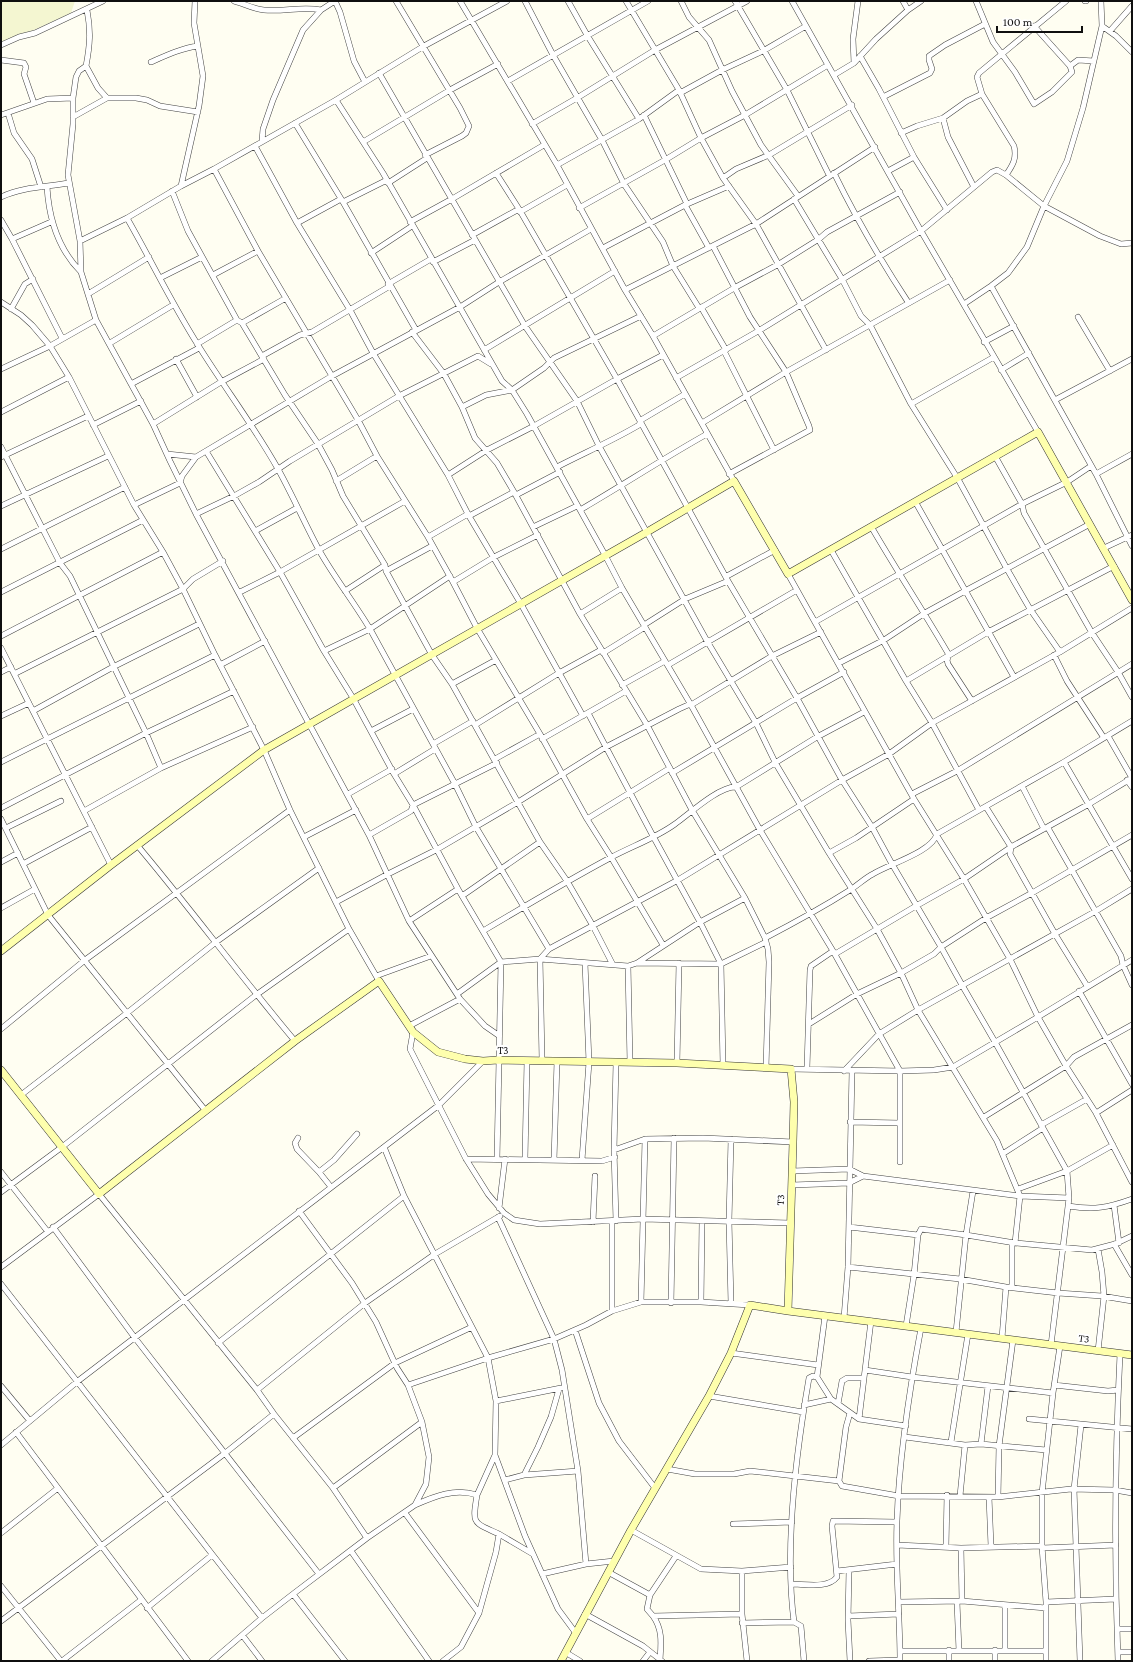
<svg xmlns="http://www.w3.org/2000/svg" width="1133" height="1662" font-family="'Crimson Pro',serif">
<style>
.farmland{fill:#f4f6d1}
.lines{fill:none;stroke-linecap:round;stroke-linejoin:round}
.street-casing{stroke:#424242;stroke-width:6}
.secondary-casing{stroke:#313131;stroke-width:8}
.street{stroke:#fff;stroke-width:5}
.secondary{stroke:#feffad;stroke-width:7}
.labels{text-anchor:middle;stroke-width:4;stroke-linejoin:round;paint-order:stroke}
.street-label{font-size:11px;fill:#0f0f0f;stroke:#fff}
</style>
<rect width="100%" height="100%" fill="#fffef2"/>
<path class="farmland" d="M1,1h74l-4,12 -70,32z"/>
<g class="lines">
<defs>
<path id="street" d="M234,1c11,3 19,8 30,9 20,2 38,-4 57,0
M335,1l5,11 14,49 11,21
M396,1l64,107 9,18 -3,7 -4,3 -37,19
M460,1l97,164 68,125 28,46 81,145
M525,1l28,54 49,85 22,44 39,58 10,24 26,42
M568,1l19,34 52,84
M626,1l53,89 22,48 22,40 33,46 70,126
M681,1l8,16 20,23 23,51 29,54 37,51
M735,1l52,89 42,85
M792,1l129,230 117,201
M903,1l5,9
M976,1l17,41 22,30 19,32 18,-12 20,-20 -2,-6 -36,-40
M1085,1h1
M87,10c4,21 3,35 -1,56l-7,5 -3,6 -3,21v26l-5,51 12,66 1,31 15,48 57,104 17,37 26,53 173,321 40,86 51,78 25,27 13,9
M1102,26l14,10 16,16
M1110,31l22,-25
M1,45l18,-8 16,-4 68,-32
M860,56l19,33 35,68 33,53
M1,60l23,3 2,4 -2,7 10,29
M151,62c16,-7 31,-14 47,-16
M854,63l-1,-24 5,-38
M86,66l12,22 9,10
M1070,66l8,-6 16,1
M379,73l146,253 52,75 22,45 108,195 49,82 20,41 53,89 48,76 24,44 17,37 79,131 23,55 -5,47
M834,75l20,-12 22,-24 32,-29 13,-9
M508,81l140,-80
M680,93l42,-23 41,-19 43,-25
M982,94l-5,-17 2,-4 87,-72
M883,97l47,-24 2,-4 -3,-9v-4l16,-11 40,-21
M336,100l47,73 119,208 10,9 15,24 78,141 17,33 69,117 69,125 73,121 67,120v91
M8,113l6,20 18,26 9,28
M1,115l46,-16 26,-1
M644,115l43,89
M73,117l34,-19h29l11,2 13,6 38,6
M943,118l5,19 26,50
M295,123l48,79 73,128
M532,124l45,-26 78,-48 92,-49
M901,133l16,-7 26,-8 24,-17 15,-7 32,52c3,12 -1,19 -8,29
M262,141l1,-12 10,-29 30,-70 18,-20 14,-9
M363,142l87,-52 48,-26
M255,146l42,77 53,87 23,43 75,122 21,41 52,88 62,112
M557,165l82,-46 40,-29
M214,169l44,82 100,169 19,36 51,81 25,45 24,46 63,106 47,85 24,38 52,88
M888,171l26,-14
M496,173l23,36 98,170 111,202 69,117 45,82 30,47 20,37 49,83 21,38 33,57 72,129 2,27 -18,147
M834,173c22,45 47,88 74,129
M723,178l13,-9 33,-14 83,-50
M388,183l39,-25
M181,186l18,-80 4,-30 -9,-53 1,-22
M47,187c2,32 11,62 34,85
M172,191l16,40 49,89 5,3 43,72 33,49 14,26 11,26 42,69 1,6 46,84 20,29 88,158 27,39 26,45 19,37
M1,197c21,-10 45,-10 68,-14
M794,199l48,80 19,37 9,9 41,79 47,75 49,90 23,40 30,43
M343,202l44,-22
M685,205l24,43
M579,208l86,-48 36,-22 44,-23 83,-50
M520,212l47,-27
M127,218c24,42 45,86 71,127 26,42 56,81 80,124 15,27 27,55 41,81 15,27 35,52 51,79l85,155 21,43 73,122
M1,220l11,19 50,99
M410,222l42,-23 92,-54
M297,223l44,-24
M472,235l47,-26
M12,239l39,-17
M80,241l47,-23 54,-32 33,-17 122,-69 88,-54 83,-45
M713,246l37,71 36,55 23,54 1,4 -81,44
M603,248l82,-43 44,-19
M371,253l41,-27
M433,262l42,-22
M213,275l45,-24
M160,278l42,-21
M388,284l43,-25
M991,286l105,188 36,72
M625,290l131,-66 119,-77
M88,294l61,-37
M1,302l20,13 11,10 18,21 19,31 65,128 29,47 20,37 32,66 49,95 26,60 59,119 30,52
M964,304l27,-18 17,-13 19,-26 17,-41 23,-45 16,-53 19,-82 -1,-25
M701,307l25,43
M11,309l14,-25 8,-5
M1078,317l32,54
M242,323l44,-25
M412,332l32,42 18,33 13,31 22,25 17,29 66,122 67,111 45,85 53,88 20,40 3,11 1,13 -3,106
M653,336l83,-49 43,-23 40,-25 8,-7 73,-40
M984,342l30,-16
M110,343l63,-38
M197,344l40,-24
M484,350l131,-79
M724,351l50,99
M262,356l38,-21 12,-3 78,-46
M176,359l21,38
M1,369l49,-23 46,-26
M1001,370l28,-17
M676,378l84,-48 161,-99 71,-59 5,-2 9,5 38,31 56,30 21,8 11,-1
M131,384l68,-36
M1055,400l77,-41
M911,404l83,-47
M462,407l24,-12 26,-5 32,-22 10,-10 87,-42
M1,412l68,-35
M702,423l84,-51 164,-92
M153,424l68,-42 43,-23
M93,425l48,-24
M1,447l59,116 10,13 76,157 15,35
M206,451l74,121 44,79 29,47 41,76 19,31 45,84 43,73 -4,197
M167,454l29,3
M995,456l27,48 2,9 68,120 26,39 14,25
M1,457l87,-41
M557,467c27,-14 55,-26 82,-42l2,-5 44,-26
M1096,474l36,-20
M448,475l39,-25 47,-24 83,-47 46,-24
M336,481l41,-25
M516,495l44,-23
M916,503l98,174
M134,505l46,-22 2,-7 14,-19 136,-81 128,-69 39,-25 92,-53
M1,506l107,-50
M580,510c43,-25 84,-52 127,-76
M196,514l38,-18 25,-14 31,-21 109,-65 79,-40 13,8
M469,516l45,-24
M533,527l44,-21
M872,528c25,43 52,84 77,127l-2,5 1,4 24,37
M255,531l42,-23
M428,537l40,-23
M1104,548l28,-13
M1,549l124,-62
M831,550l75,131 26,42 47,87
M386,571l46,-25
M788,574l126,225 50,80 46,80 28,58 28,49 30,47 36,69
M727,576l48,-26
M453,582l41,-25 44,-22
M345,591l40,-26
M1,592l142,-72
M240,592l40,-20 125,-71
M580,614l42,-26
M815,622l207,-118 45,-22 24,-16
M644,625l41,-26 43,-18
M1,636l162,-84
M1,648l110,217
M324,651l46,-22 80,-53
M603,653l42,-26
M1054,655l13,26 37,57
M839,663l45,-23 41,-27 40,-22 125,-67
M220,665l45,-24
M668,665l129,-75
M1,672l10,-5
M14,674l169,-85 10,-10 30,-18
M906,681l82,-49 126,-66
M452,684l44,-24
M622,685l43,-24
M33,711l80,-44 86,-43
M588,713l65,123 47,86 21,42 2,101
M1,716l28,-13
M475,725l84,-52 42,-23
M371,731l42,-22
M1108,736l24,42
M542,739l84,-48
M433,744l40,-23
M495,759l45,-25
M1,762l214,-107
M1064,762l68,117
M672,773l125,-75 47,-26
M394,774l41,-25
M1127,780l5,7
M1022,786l22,43
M348,794l44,-25
M912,794l45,-23 175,-107
M986,807l25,40 -1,7 45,80 32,52
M1,808l145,-75 88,-42
M84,811l77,-43 92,-41
M1,819l47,96 157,195
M587,819l83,-51
M6,828l55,-27
M1048,828l73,128 2,9 9,20
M369,835l42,-24 2,-6 84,-42
M304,837l52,-27
M137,845c54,64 104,132 158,196
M829,853l27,-15 58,-39
M1,862l17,-9
M23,864l69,-37
M462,896l78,-54
M336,902l52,-28 48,-24 82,-48 88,-55 73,-38 9,-4h3l81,-49 49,-24
M1,908l34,-19
M409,921l49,-32
M483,931c42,-25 84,-50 127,-73 20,-11 46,-20 65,-34 13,-9 44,-38 61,-37l81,-50 47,-25
M765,938c29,-15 58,-31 85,-48 8,-5 15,-12 23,-16 16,-10 59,-22 64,-40l127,-72 68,-41
M835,954l81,-48 48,-27 47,-32 78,-43 43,-26
M637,963l63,-41 45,-24
M628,966l2,96
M376,976l55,-20
M1079,991l53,93
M457,994l44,-32 39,-3 88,7 9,-3 84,1 45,-22
M809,1024l48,-30 44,-21 33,-19 7,-7 45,-29 46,-25 100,-58
M409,1026l51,-27
M1,1029l84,-69 205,-150
M413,1032l-3,17 56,110 22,35 16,19 10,7 26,4 103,-5 147,4
M542,1060l-2,-101 9,-10 129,-69 164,-100 47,-26 43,-31 128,-71 72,-44
M616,1063l-2,87 2,71
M677,1063l2,-100
M807,1068l3,-98 1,-4 22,-15
M791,1069l109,2 34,-1 19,-3 85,-50 94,-57
M844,1071l35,-37 39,-24 178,-99 36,-22
M21,1095l106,-82 89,-71 103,-74
M1096,1113l36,-23
M984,1117l82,-51 8,-9 58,-32
M850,1122l50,1
M1041,1125l46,-26
M298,1138l-3,5 2,6 22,23
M731,1139l-2,82 2,82
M384,1147l20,49 84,162 8,43 -1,54 30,81 33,73 17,23
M614,1150l31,-11 58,-1 90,4
M1004,1153l39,-25
M466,1159l136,2 13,-4
M525,1159l2,-98
M554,1160l3,-99
M582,1160l7,-98 -4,-99
M792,1171l57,-2 14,7 157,20 49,2
M1,1172l47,60
M792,1185l57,-2 14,-7
M331,1187l-12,-15 15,-12 23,-26
M1018,1189l49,-18 46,-26
M1,1192l61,-45 194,-152 93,-66
M1114,1205l5,38
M1068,1206c26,4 39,2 64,-7
M499,1208l6,-49
M498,1217l56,122 8,31 16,101 8,93
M612,1221v90
M593,1222l2,-46
M53,1227l82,111 184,236
M849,1227l69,8
M1114,1244l18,31
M1,1267l98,-73 158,196 17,24 59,74 34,50
M848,1267l112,12 46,8 52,6 44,3 30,5
M1,1284l261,334
M1012,1287v-44
M641,1302l4,-163
M701,1302l1,-81
M671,1303l3,-165
M844,1318l4,-51 4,-196
M906,1326l8,-51 4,-40 3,-6 45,6 49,8 77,7 23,-6 17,-8
M575,1330l24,73 20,38 36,47
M956,1332l10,-97 7,-44
M1002,1338l4,-51
M218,1343l186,-147
M1098,1351l6,-55 -2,-24 -4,-23
M731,1353l87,12
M865,1370l47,7 141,16
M817,1377l14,22 28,20 47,7
M408,1385l80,-27 66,-19 32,-14 26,-14 29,-9h60l49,3
M1054,1385l54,6 10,-1
M1,1386l29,35
M257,1390l108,-87 70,-49 65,-38
M709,1396l94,16
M496,1401l65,-13
M838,1404l4,-23 5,-3h17
M804,1405l27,-6
M850,1413l-4,14 -7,54 3,5 57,10 99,1 73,-8 44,1 17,3
M859,1419l12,-98
M1029,1419l103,10
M16,1432l172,229
M905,1437l60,8 16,-1 65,6
M293,1438l102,-75 77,-36
M951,1442l17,-108
M981,1444l7,-58
M1,1445l77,-64 361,-276 44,-44
M667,1469l28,5h39l16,-3 89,10
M524,1475l54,-4
M505,1480l19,-5 14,-28 13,-30 8,-28
M333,1488l89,-66
M477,1495l18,-40
M960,1496l5,-51
M989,1497l2,49
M998,1497l1,-51 14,-106
M415,1505c20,-9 40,-17 62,-10 -5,30 -4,27 22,39l-3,18 -17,61 -18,34 -18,14
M405,1513l74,100
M733,1524l59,-2
M631,1530l70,39 41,2 49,-4
M1,1533l57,-45
M499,1534l34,20
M897,1545l64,3 81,-2
M946,1547l1,-52
M961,1548l1,53
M1042,1548l74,-3
M351,1551l78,110
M849,1570l-1,50 2,41
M742,1571v43l5,47
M837,1571l60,-7
M608,1572l42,23 -3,14 6,7
M542,1574l44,-10 28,-3
M791,1584c14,0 37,5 46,-7l-5,-51 1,-5 64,1
M1,1586l60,75
M293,1594l52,67
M650,1595l26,-39
M899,1602l63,-1 84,7
M957,1602l2,49
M1046,1602l70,-3
M1005,1605v45
M147,1608l65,-53
M585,1614l58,32 19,15
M848,1616l51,-2
M1,1621l223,-167 50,-40
M794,1622c-10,-76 2,-169 15,-244l4,-2 4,1 8,-61
M742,1623l52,-1 7,4 3,35
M1117,1629h15
M243,1636l19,25
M949,1650v11
M995,1650v11
M900,1651h145
M565,1652l15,9
M1118,1652h14
M660,1660c1,-16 3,-30 -7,-44l89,-2
M62,1661l79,-61
M212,1661l50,-43 31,-24 74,-56 48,-33 11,-21 3,-27 -7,-35 -14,-37 -11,-17 -21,-46 -24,-39 -53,-72
M643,1661l7,-9
M869,1661l31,-1
M900,1661c0,-47 -5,-93 -3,-140 2,-64 12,-129 24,-193
M1046,1661v-59l-4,-56v-53l11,-100 7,-47
M1080,1661l-6,-172 7,-64
M1118,1661c-4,-103 -3,-205 2,-307"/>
<path id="secondary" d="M1,951l110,-86 153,-115 383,-218 87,-51 54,93 250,-142 94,168
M1,1070l98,124 196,-153 84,-60 34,51 25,20 27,7 18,2 15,-1 179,3 114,6 3,33 -1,40 -5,169 344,44
M561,1661l70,-131 78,-134 22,-43 19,-48 38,6"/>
</defs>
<use href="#street" class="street-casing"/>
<use href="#secondary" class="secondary-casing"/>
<use href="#street" class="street"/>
<use href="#secondary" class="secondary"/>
</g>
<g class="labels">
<g class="street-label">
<text x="503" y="1054">T3</text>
<text transform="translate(780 1200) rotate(-87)" y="4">T3</text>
<text transform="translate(1084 1338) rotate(8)" y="4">T3</text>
</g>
</g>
<rect width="1133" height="1662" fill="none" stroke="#0f0f0f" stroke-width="4"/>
<path d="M997 26v6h85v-6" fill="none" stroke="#0f0f0f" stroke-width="2"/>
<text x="1003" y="26" font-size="12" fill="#0f0f0f" stroke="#ffffff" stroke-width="3" paint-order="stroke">100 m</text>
</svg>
